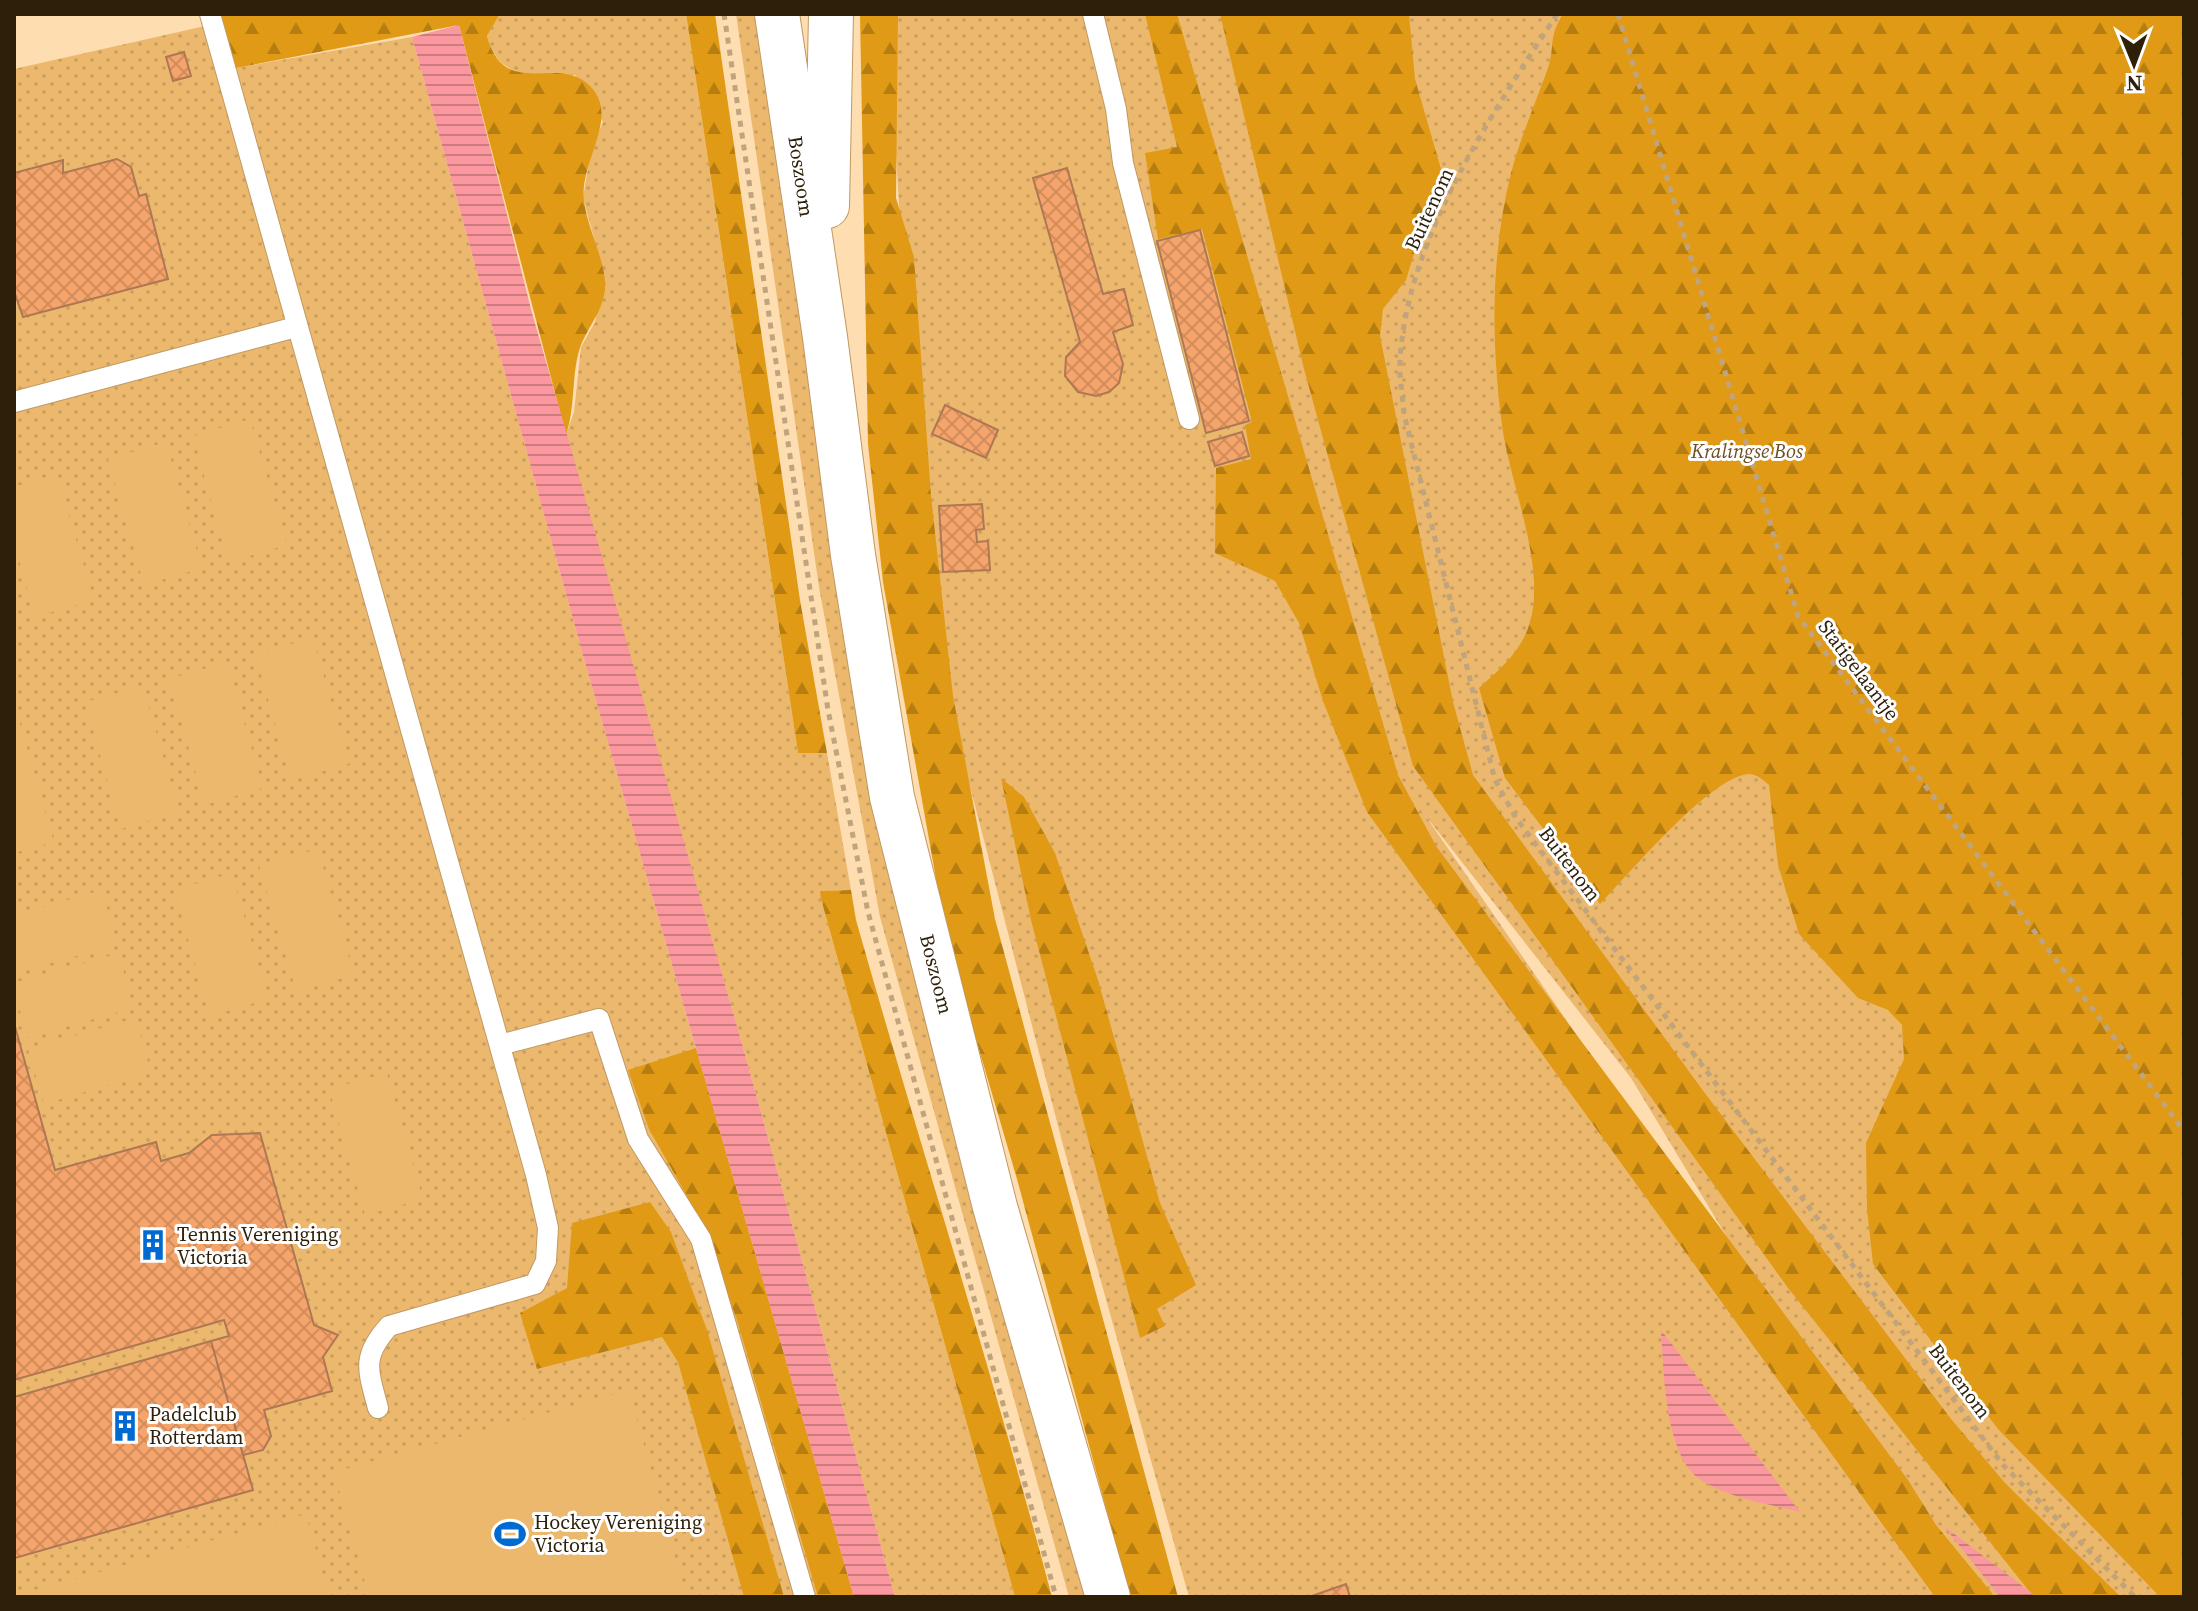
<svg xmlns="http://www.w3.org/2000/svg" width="2198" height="1611" font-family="'Source Serif 4',serif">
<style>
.green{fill:url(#green-dots)}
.forest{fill:url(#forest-firs)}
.pitch{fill:#ebb86e}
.water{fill:url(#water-rules)}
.building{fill:url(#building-cross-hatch);stroke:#ae7852;stroke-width:2}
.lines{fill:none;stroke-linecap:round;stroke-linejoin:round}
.lane-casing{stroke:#c09962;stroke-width:22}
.secondary-casing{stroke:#c09962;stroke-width:46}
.path{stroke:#bfa47d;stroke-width:5;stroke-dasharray:6 6;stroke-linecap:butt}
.lane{stroke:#fff;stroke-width:20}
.secondary{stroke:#fff;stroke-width:44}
.labels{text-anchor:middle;stroke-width:6;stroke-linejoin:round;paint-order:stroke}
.street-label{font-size:20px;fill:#2e1f08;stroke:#fff}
.park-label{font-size:20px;font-style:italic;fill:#6b4e21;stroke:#fff}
.poi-label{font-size:20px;fill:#2e1f08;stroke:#fff;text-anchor:start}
</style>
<defs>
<pattern id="green-dots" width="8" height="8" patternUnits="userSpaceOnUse" patternTransform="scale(2)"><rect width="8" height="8" fill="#ebb86e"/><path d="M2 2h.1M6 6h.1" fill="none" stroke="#ca9e5e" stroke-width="1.8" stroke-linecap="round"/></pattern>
<pattern id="forest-firs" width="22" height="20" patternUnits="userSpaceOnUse" patternTransform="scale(2)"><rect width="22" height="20" fill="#e09a15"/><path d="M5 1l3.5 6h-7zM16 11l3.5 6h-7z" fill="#b67d11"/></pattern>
<pattern id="water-rules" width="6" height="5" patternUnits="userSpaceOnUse" patternTransform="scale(2)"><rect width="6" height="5" fill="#fb979e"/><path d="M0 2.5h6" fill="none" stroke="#cc7b7f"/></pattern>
<pattern id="building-cross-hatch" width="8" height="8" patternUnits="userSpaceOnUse" patternTransform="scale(2)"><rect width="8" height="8" fill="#f5a46b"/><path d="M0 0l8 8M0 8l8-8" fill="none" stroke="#d28d5b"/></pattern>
</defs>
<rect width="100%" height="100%" fill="#feddb0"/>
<path class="green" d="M500,14h186l112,739h29l24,137 -30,1v8l194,698h-120l-154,-557 -175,-605 8,-23 7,-65 14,-25 9,-48 -21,-76 8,-48 12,-28 -28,-47c-40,-1 -76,7 -88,-39z
M736,14h31l74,571 252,1012h-24l-189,-680 -61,-330z
M888,14h1296v1583h-240l-313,-519 -206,-263 188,273 322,509h-746l-126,-452 -105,-405 -50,-379z
M223,22l13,46 176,-31 172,622 270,938h-840v-1528z"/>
<path class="forest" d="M221,14h279l-13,22c18,66 71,17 103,50 31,31 -11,75 -6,115 3,27 23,62 21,88 -2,21 -16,37 -24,56 -10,26 -5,61 -15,90l-107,-410 -223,43z
M686,14h29l85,586 27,153h-29z
M860,14h38l-2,184 18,59 17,239 22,200 42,223 183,678h-48l-113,-418 -70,-239 -64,-358 -15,-138z
M1145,14h32l221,761 38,71 472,634 28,45 59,72h-60l-568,-785 -44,-111 -24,-78 -24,-42 -60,-28 1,-85 35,-9 -6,-34 7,-3 -50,-193 -44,10 -13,-86 32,-6z
M1220,14h189l6,65 30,104 -26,54 -13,43 -23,29 -3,27 73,366 20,73 231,317 247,327 54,64 116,114h-86l-6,-6 -241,-303 -375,-522 -109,-397z
M1563,14h621v1583h-24l-162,-168 -125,-165 -6,-55 -1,-66 38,-84 -2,-34 -14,-15 -30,-12 -59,-64 -21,-69 -9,-80c-7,-6 -12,-11 -21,-11 -39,4 -118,99 -148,130l-95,-126 -26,-90c21,-19 43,-37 51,-66 16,-53 -18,-134 -27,-190 -12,-85 -13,-175 8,-259 9,-34 24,-69 36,-102 9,-24 0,-32 16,-57z
M1001,778l23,19 31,56 43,127 62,223 36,82 -39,24 8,17 -25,12 -109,-418z
M851,890l5,30c64,226 136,450 196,677h-37l-194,-698 -1,-8z
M696,1048l158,549h-36l-81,-277 -37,-101 -51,-90 -21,-59z
M650,1202l21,30 36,98 77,267h-40l-66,-235 -16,-25 -125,32 -17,-56 47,-25 5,-65z"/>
<path class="pitch" d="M250,419l37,126 -59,17 -35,-126z
M166,442l36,126 -58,17 -36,-126z
M57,474l37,126 -59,17 -21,-75v-55z
M313,638l36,126 -58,16 -36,-126z
M227,662l36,126 -58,17 -36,-126z
M143,686l36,126 -58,17 -36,-127z
M18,716l36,126 -40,11v-136z
M318,849l36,126 -58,16 -37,-126z
M232,873l36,126 -58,17 -36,-126z
M102,890l15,55 -103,28v-58z
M119,953l14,55 -107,30 -12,-55z
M136,1018l15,55 -107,31 -16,-55z
M387,1073l36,126 -58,16 -36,-126z
M629,1390l57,207h-317l-35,-125z
M306,1514l23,83h-315v-1z"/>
<path class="water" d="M459,25l73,288 209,727 154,557h-41l-270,-938 -172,-622z
M1661,1330l139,182c-34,-9 -69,-13 -99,-32 -37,-24 -37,-109 -40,-150z
M1944,1526l85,65 6,6h-35z"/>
<path class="building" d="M184,52l7,24 -18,5 -7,-24z
M117,159l14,8 8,29 7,-2 22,85 -145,38 -9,-26v-118l49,-13v13z
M1067,168l36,126 21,-5 9,36 -20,7 10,32 -4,19 -10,9 -13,4 -18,-4 -13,-16 1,-19 14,-15 -47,-164z
M1200,230l49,191 -43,12 -49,-192z
M945,405l53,25 -12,28 -54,-24z
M1242,432l7,24 -34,10 -7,-24z
M982,504l2,25 -8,1 1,12 11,-1 2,29 -47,2 -4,-66z
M14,1023l41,147 101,-28 5,19 28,-8 23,-18 48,-2 54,192 24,10 -15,22 9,34 -68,19 7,26 -8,14 -20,5 -32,-114 18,-5 -5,-16 -210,60z
M211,1341l42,149 -238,68 -1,-161z
M1346,1584l4,13h-41z"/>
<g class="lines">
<defs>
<path id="lane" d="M210,14l326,1161 12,53 -2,33 -11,23 -146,42c-28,31 -21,44 -11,82
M1093,14l23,95 7,54 66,256
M14,402l282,-75
M500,1045l99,-26 39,120 63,100 104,358"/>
<g id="secondary">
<path id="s1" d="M777,14l48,323 28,218 39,242 103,410 113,390"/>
<path d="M827,206l4,-192"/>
</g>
</defs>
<use href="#lane" class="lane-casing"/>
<use href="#secondary" class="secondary-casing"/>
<path class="path" d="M724,14l104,696 40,202 188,685
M1557,14c-65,100 -150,224 -157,346 -1,18 3,37 4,54l91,366 21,38 487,647 132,132
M1618,14l180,602 386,515"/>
<use href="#lane" class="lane"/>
<use href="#secondary" class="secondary"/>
</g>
<defs>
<symbol id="building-bare" viewBox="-9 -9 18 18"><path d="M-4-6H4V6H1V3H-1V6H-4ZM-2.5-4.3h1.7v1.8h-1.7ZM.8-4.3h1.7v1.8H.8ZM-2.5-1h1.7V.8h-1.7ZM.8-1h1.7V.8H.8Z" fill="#006ad1" stroke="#fff" stroke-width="2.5" paint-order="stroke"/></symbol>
<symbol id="stadium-bare" viewBox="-9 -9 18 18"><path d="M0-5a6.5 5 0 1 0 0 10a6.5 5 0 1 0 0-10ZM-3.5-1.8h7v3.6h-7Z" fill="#006ad1" stroke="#fff" stroke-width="2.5" paint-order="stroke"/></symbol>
</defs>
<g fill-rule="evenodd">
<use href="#building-bare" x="131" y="1223" width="44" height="44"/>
<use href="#building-bare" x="103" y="1404" width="44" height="44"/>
<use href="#stadium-bare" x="488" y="1512" width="44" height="44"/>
</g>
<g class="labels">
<g class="street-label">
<text dy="7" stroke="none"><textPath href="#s1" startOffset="164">Boszoom</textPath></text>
<text transform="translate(1429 209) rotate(-65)" y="7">Buitenom</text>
<text transform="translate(1859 670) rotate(53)" y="7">Statigelaantje</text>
<text transform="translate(1570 864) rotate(53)" y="7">Buitenom</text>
<text dy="7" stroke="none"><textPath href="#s1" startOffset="974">Boszoom</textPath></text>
<text transform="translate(1960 1381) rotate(53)" y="7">Buitenom</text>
</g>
<g class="park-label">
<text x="1747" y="458">Kralingse Bos</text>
</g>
<g class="poi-label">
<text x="177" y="1241">Tennis Vereniging<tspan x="177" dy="23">Victoria</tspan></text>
<text x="149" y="1421">Padelclub<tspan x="149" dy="23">Rotterdam</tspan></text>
<text x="534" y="1529">Hockey Vereniging<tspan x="534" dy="23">Victoria</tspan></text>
</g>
</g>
<rect width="2198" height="1611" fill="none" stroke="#2e1f08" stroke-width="32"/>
<g transform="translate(2134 64) rotate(179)" stroke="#ffffff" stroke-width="6" paint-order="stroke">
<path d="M0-6L14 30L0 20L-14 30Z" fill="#2e1f08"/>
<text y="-12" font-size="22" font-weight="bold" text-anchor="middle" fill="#2e1f08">N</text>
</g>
</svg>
